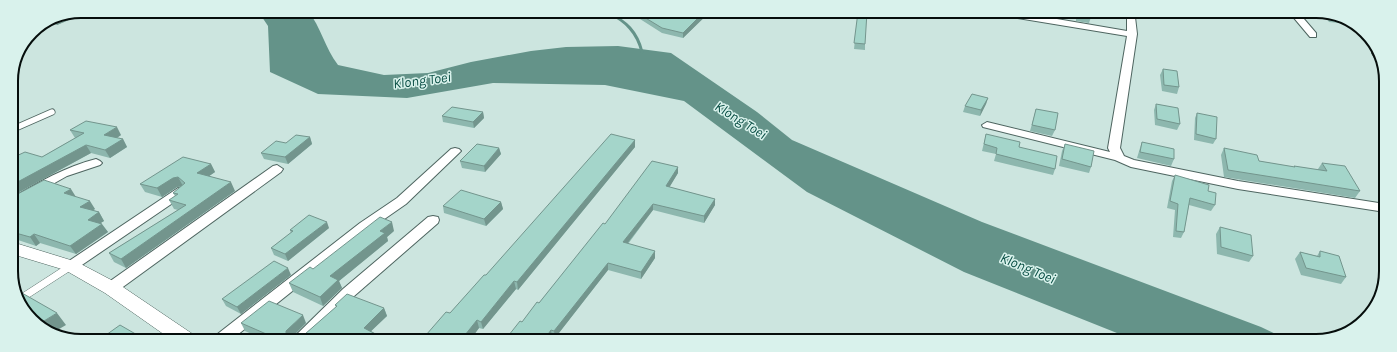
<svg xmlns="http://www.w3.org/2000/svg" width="1397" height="352" font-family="Karla,sans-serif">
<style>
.water{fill:#649389}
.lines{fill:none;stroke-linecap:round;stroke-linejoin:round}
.stream{stroke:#649389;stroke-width:3}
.service-far1-casing{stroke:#4e6560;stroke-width:7}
.service-casing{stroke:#4e6560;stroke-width:8}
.minor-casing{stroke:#4e6560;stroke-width:2}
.tertiary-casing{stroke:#4e6560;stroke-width:1}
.service-far1{stroke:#fff;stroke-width:5.5}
.service{stroke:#fff;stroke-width:7}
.minor{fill:#fff;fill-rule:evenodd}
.tertiary{fill:#fff;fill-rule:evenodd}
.wall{fill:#8db7ae}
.shaded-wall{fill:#73958d}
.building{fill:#a4d5ca;stroke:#73958d}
.labels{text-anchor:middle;stroke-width:3;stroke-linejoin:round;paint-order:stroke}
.water-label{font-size:14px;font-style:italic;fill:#0a4f45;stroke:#d9f2ec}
.rim{fill:none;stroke:#060e0c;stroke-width:2}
</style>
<rect width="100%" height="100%" fill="#cce5df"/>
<path class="water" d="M258,11h50c13,16 17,37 30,54l46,10 44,-2 43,-11 60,-11 35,-4 52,-1 53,7 86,59 35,28 190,82 279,105 29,14h-153l-173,-69 -157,-80 -123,-91 -79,-16 -112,-2 -86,15 -89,-4 -48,-22 -2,-46z"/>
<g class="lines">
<path class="stream" d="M607,12c19,9 30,20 35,40"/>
<defs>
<path id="service-far1" d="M11,130l41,-18"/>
<path id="service" d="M20,299l51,-33"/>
<path id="minor" d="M996,12h20l111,19v-14l-3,-5h8l3,5 2,17 -17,114 4,8 10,4 104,21 147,23v8l-147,-23 -107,-22 -16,-7 -132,-33 -1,-2 5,-3 123,30 -2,-4 19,-112 -127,-21z
M1289,12h9l18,21v4h-6z
M1374,51h2l4,7h-5l-3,-5z
M455,148l4,1 2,2 -2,2 -53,51 -36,25 -139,111h-19l3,-4 145,-113 37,-25 54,-49z
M96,159l4,2 2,2 -2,2 -33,11 -55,31v-9c27,-16 53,-31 84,-39z
M277,165l6,4 -2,3 -165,120 -5,1 -5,-1 -2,-4 2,-4 167,-118z
M182,187l6,4 -2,3 -110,75 -5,2 -5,-2 -2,-3 2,-3 112,-75z
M433,216l5,1 1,3 -1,3 -85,74 -44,43h-18l52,-51 85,-72z"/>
<path id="tertiary" d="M12,242l65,20 40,21 77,52 3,5h-25l-67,-47 -40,-23 -53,-16z"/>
</defs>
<use href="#service-far1" class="service-far1-casing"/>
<use href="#service" class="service-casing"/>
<use href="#minor" class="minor-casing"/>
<use href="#tertiary" class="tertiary-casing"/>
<use href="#service-far1" class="service-far1"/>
<use href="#service" class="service"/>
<use href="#minor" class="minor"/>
<use href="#tertiary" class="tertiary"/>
</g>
<path class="wall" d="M81,11h9l-33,14 -3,-1 -24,11 2,-4 23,-15z
M858,12l7,32v6l-11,-1z
M1052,12h38l1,5 -2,6 -13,-2v-3l-23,-2z
M1257,12h11l-1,2z
M1322,12h8l19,11v1l-20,-2z
M639,14l57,11 -13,13 -21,-5 -22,-14z
M1163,69l16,18 -2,7 -15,-3 -2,-16z
M988,98l-2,6 -6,12 -17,-4 2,-6z
M1156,104l24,20 -3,6 -22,-5 -1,-15z
M1036,109l19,21 -3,6 -22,-5z
M483,112l1,6 -10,10 -31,-6 -1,-6z
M1197,113l19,26 -3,5 -19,-4 1,-22z
M70,130l51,5 -4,3 6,1 4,8 -17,11 -19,-5 -79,43v-38l30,-1 33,-19z
M986,134l33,13 36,22 -2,6 -59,-14 2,-7 -14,-3z
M310,137l2,7 -24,20 -24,-5 -3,-6 25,-10z
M635,140v7l-117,143 -2,-1 -33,40 -4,-1 -9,12h-52l8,-5 24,-22 36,-38z
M1142,142l32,17 -3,7 -34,-8 3,-10z
M1065,144l26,23 -2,6 -30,-7 3,-15z
M499,148l2,6 -16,18 -23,-4 -2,-7z
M1224,148l35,13 35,6v-1l24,4v-1l4,-6 38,28 -5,7 -131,-21 -3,-22z
M211,164l4,8 -6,4 26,15 -109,77 -12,-6 -5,-9 69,-43 -4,-1 -5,-9 6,-4 -2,-3 8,-7 -4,1 -15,10 -17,-5 -5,-8z
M678,167v6l-9,14 46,12v6l-11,18 -51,-13 -25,34 27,14 -14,21 -33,-9 -53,68 -33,-16 17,-19 66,-79z
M1175,175l33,16 7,14 -4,6 -22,-6 -5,27 -3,6 -8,-1 2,-27 -8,-2 5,-27z
M12,197h64l19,12 -2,1 6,2 5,9 -4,2 8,9 -32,22 -36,-11 -4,3 -24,-8z
M501,202l2,7 -17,17 -42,-13 -1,-7z
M1220,227l33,29 -4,6 -32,-8 -1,-20z
M329,228l-41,33 -14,-6 -3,-7 20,-15 -1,-3z
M394,231l-7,6 1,4 -49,40 3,7 -19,18 -30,-14 -4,-9 24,-14z
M1320,251l26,26 -5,7 -40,-9 -6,-16 5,-7 17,4z
M291,275l-50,39 -15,-8 -4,-7z
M335,305l49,3 3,8 -16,15 16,9h-122l-20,-9 -4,-8h65l-10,10 9,1 31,-27z"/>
<path class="shaded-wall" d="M81,11h9l-33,14 -4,-6 10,-4z
M704,12h6l-27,26v-5z
M51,19l3,5 -24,11 2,-4z
M988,98l-2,6 -6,12 1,-6z
M483,112l1,6 -10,10 -1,-6z
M117,127l4,8 -12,8 -5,-8z
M310,137l2,7 -24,20 -3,-7z
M123,139l4,8 -17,11 -5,-8z
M635,140v7l-117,143 -1,-8z
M86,145l5,8 -79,43v-11z
M499,148l2,6 -16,18 -1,-6z
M211,164l4,8 -13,9 -5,-8z
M678,167v6l-12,20v-7z
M178,177l5,9 -6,1 -15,10 -5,-9 16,-10z
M231,182l4,9 -109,77 -5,-9z
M71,189l5,8 -12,-4z
M715,199v6l-11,18v-7z
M90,201l5,8 -10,6 -5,-8z
M501,202l2,7 -17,17 -2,-7z
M653,204v6l-30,39v-7z
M99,212l5,9 -11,7 -5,-8z
M327,222l2,6 -41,33 -3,-7z
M392,222l2,9 -7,6 1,4 -49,40 3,7 -19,18 -3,-9 10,-21 50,-45z
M102,224l6,8 -32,22 -6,-8z
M34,234l6,9 -4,3 -6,-9z
M655,251v7l-14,21v-7z
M608,263v7l-53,68 -1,-7z
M288,268l3,7 -50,39 -4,-7z
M514,281l2,8 -33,40 -2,-7z
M384,308l3,8 -20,19 -3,-7z
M57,313l9,12 -12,7 -15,-8z
M303,315l3,8 -16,16 -4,-6v-2z
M477,320l2,8 -9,12h-9z
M551,330l1,7 -2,3h-6z"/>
<path class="building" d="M643,12h61l-21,21 -21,-5 -23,-14z
M858,12h9l-2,32 -11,-1z
M1070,12h20l1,5 -13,-2 -1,-2z
M1327,12h3l13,7 -12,-1z
M63,15l-10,4 -1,-1 3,-2z
M1163,69l14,2 2,16 -15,-2z
M972,94l16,4 -7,12 -16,-4z
M1156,104l22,4 2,16 -23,-5z
M452,107l31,5 -10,10 -31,-6z
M1036,109l22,4 -3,17 -23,-5z
M1197,113l20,4 -1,22 -20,-5z
M86,121l31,6 -13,8 19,4 -18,11 -19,-5 -74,40v-27l13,-6 17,5 42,-24 -14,-3z
M611,134l24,6 -118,142 -3,-1 -33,41 -4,-2 -16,20h-43l5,-6 3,1 20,-23 4,1 34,-38h2z
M986,134l34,8 -1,5 38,9 -2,13 -59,-15 1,-6 -13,-4z
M296,135l14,2 -25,20 -24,-4 15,-12 10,2z
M1142,142l32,7v10l-34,-7z
M477,144l22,4 -15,18 -24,-5z
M1065,144l29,7 -3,16 -29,-8z
M1224,148l33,7 2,6 36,6 -1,-1 33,5 -5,-8 23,3 15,25 -132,-21z
M183,157l28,7 -14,9 34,9 -110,77 -12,-6 77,-48 -17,-5 9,-6 -5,-1 12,-10 -7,-6 -5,1 -16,10 -17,-4z
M652,161l26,6 -12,19 49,13 -11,17 -51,-12 -30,38 32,9 -14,21 -33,-9 -54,68 -3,-1 -7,10h-39l15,-19 2,1 15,-20 2,1 64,-80 2,1z
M1175,175l34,10 -1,6 8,2 -1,12 -25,-7 -6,34 -8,-1 2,-27 -8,-3z
M44,180l27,9 -7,4 26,8 -10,6 19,5 -11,8 14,4 -32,22 -36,-12 -4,3 -18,-5v-35z
M461,190l40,12 -17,17 -41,-13z
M309,215l18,7 -42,32 -14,-6 22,-17 -3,-1z
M380,217l12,5 -12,9 5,2 -55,43 8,4 -18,17 -31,-14 21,-16 3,2z
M1220,227l31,8 2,21 -32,-9z
M1320,251l19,5 7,21 -40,-9 -6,-16 20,5z
M274,261l14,7 -51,39 -15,-8z
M22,293l35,20 -18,11 -7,-3 -14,-26z
M347,294l37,14 -20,20 23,12h-107l-39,-17 28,-22 34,14 -17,16v2l19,1 32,-28 -2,-1z
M120,325l26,15h-47z"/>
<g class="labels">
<g class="water-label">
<text transform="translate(422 80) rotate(-7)" y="5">Klong Toei</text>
<text transform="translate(741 120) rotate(32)" y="5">Klong Toei</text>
<text transform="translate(1028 268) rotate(23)" y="5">Klong Toei</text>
</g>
</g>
<path d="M0 0H1397V352H0ZM81 18H1316A63 63 0 0 1 1379 81V271A63 63 0 0 1 1316 334H81A63 63 0 0 1 18 271V81A63 63 0 0 1 81 18Z" fill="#d9f2ec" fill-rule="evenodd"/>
<path class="rim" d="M81 18H1316A63 63 0 0 1 1379 81V271A63 63 0 0 1 1316 334H81A63 63 0 0 1 18 271V81A63 63 0 0 1 81 18Z"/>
</svg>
